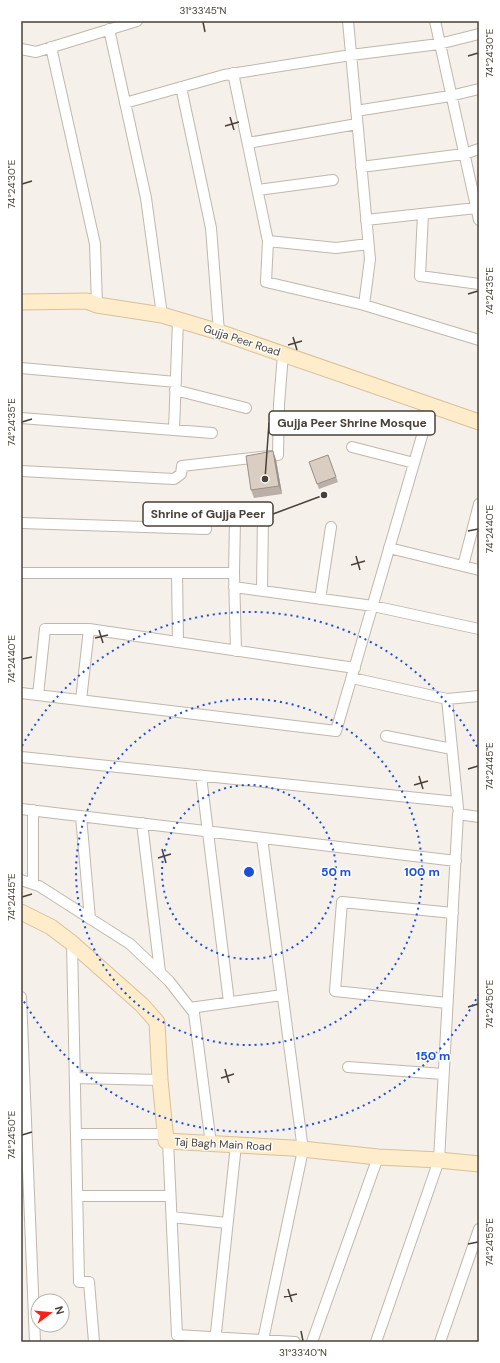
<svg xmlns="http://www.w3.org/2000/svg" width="500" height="1363" font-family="'DM Sans',sans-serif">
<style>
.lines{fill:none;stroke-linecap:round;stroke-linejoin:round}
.street-casing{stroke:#c1b7ac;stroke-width:12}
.secondary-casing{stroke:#d8c19b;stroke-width:17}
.street{stroke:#fff;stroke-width:10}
.secondary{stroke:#ffecca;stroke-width:15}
.wall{fill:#bbb0a7}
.shaded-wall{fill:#999088}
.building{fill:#dacdc2;stroke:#999088}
.ticks{fill:none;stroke:#494037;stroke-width:1.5}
.ring{fill:none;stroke:#1d4ed8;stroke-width:2;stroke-dasharray:2 4}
.labels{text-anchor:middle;stroke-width:3;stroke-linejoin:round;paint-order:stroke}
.street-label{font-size:11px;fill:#494037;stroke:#fff}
.centre{fill:#1d4ed8;stroke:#fff;stroke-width:2}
.ring-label{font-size:12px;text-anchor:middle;font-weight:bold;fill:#1d4ed8;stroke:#fff;stroke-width:3;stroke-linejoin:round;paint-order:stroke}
.leader{fill:none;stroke:#494037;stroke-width:1.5}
.callout-dot{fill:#494037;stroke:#fff;stroke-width:1.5}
.callout{fill:#fff;stroke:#494037;stroke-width:1.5}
.callout-label{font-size:12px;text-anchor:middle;font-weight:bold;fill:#494037}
.neatline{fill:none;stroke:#494037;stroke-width:1.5}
.ticks-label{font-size:10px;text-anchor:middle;fill:#494037}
</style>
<rect width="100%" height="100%" fill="#f5f0ea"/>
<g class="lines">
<defs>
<path id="street" d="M348,21l22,238 -6,46
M435,21l44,199
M109,29l37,169 16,117
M51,47l44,197 2,61
M21,49l15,3 101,-31
M233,73l35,168 -2,41 98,23 115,35
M181,87l30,141 8,104
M125,103l99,-28 127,-20 88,-11 40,-10
M356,111l94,-15 29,-7
M248,143l109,-19
M361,167l103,-13 15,-5
M258,190l75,-10
M423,214l-3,62 59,8
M366,220l110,-12
M268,241l68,7 32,-4
M21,368l155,14
M175,390l71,18
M21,418l191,15
M174,430l4,-110
M352,447l62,16
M21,471l153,8 7,-5 1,-8 96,-11 1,-51 4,-50
M235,519l-1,54 2,78
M21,523l185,6
M389,548l90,22
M463,566l16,-62
M21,573h213
M177,573l1,69
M234,587l139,19 106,23
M262,591l1,-77
M320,599l11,-72
M352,678l95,21 11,109
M21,693l315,38 95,-326
M38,695l7,-66h44l266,39
M447,699l32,-3
M81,700l8,-71
M386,736l66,13
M21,757l436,45
M201,776l28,226
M21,809l435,52
M81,816l9,103
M142,823l18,149
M262,838l41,312 -40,190
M21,880l18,6 91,58 39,37 25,32 17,131
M33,884v-74
M72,943l7,339h10l5,60
M21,997l14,345
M447,1003l-112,-12 7,-89 111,11
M190,1008l92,-13
M348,1067l95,7
M75,1078l85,2
M76,1134h89
M168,1141l9,194 118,7
M78,1196h92
M172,1217l55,6
M215,1342l21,-197
M312,1342l66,-185
M376,1342l63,-182 19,-346 21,3
M440,1342l39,-113"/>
<path id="secondary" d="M21,302l66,-1 10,4 65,10 57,17 260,90
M21,912l30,15 21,16 70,62 15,17 3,58 6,61 126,7 86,9 61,3 40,4"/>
</defs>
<use href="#street" class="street-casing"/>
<use href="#secondary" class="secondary-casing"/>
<use href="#street" class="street"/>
<use href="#secondary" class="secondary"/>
</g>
<path class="wall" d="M273,451l3,9 6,34 -28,4 -3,-8z
M328,455l10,27 -19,7 -10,-27z"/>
<path class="shaded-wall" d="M273,451l3,9 6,34 -3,-8z"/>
<path class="building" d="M273,451l6,35 -28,4 -5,-34z
M328,455l8,22 -19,7 -8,-22z"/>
<path class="ticks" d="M203,22l2,10M468,56l10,-3M230,117l4,13M225,126l14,-4M22,184l10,-3M468,294l10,-3M293,337l4,13M288,345l14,-4M22,422l10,-3M468,531l10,-2M356,556l4,14M351,565l14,-4M99,630l4,13M95,638l13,-3M22,659l10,-2M468,769l10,-3M419,776l4,13M414,785l14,-4M162,849l4,14M158,858l13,-4M22,897l10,-3M468,1007l10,-3M225,1069l4,14M221,1078l13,-4M22,1135l10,-3M468,1244l10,-2M288,1289l4,13M284,1297l13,-3M301,1331l2,10"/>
<g class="ring">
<circle cx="249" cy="872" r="87"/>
<circle cx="249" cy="872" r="173"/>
<path d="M479 994A260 260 0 0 1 22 998M22 746A260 260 0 0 1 479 750"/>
</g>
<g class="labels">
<g class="street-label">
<text transform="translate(242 340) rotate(18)" y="4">Gujja Peer Road</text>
<text transform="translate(223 1144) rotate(3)" y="4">Taj Bagh Main Road</text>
</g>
</g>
<circle cx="249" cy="872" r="6" class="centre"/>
<g class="ring-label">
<text x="336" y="876">50 m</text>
<text x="422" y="876">100 m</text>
<text x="433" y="1060">150 m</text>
</g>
<path class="leader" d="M265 479L269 423M324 495L273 514"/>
<g class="callout-dot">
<circle cx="265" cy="479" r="4"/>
<circle cx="324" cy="495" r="4"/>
</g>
<g class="callout">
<rect x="269" y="411" width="166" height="24" rx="4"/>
<rect x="143" y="502" width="130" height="24" rx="4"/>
</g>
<g class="callout-label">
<text x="352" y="427">Gujja Peer Shrine Mosque</text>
<text x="208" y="518">Shrine of Gujja Peer</text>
</g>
<rect width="500" height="1363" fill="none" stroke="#ffffff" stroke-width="44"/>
<g transform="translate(50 1313) rotate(74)"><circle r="19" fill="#ffffff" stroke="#b6b3af"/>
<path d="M0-3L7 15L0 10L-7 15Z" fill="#fd2019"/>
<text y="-6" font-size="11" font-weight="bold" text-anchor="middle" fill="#494037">N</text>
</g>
<rect x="22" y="22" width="456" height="1319" class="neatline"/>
<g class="ticks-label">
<text x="203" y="14">31°33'45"N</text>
<text transform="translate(489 53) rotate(-90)" y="4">74°24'30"E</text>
<text transform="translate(11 184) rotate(-90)" y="4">74°24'30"E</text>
<text transform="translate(489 291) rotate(-90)" y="4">74°24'35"E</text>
<text transform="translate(11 422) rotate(-90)" y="4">74°24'35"E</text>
<text transform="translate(489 529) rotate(-90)" y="4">74°24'40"E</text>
<text transform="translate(11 659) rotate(-90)" y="4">74°24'40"E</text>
<text transform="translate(489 766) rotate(-90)" y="4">74°24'45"E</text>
<text transform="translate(11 897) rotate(-90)" y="4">74°24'45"E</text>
<text transform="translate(489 1004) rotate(-90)" y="4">74°24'50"E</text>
<text transform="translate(11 1135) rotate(-90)" y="4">74°24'50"E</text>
<text transform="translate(489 1242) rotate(-90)" y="4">74°24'55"E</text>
<text x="303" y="1356">31°33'40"N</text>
</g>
</svg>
